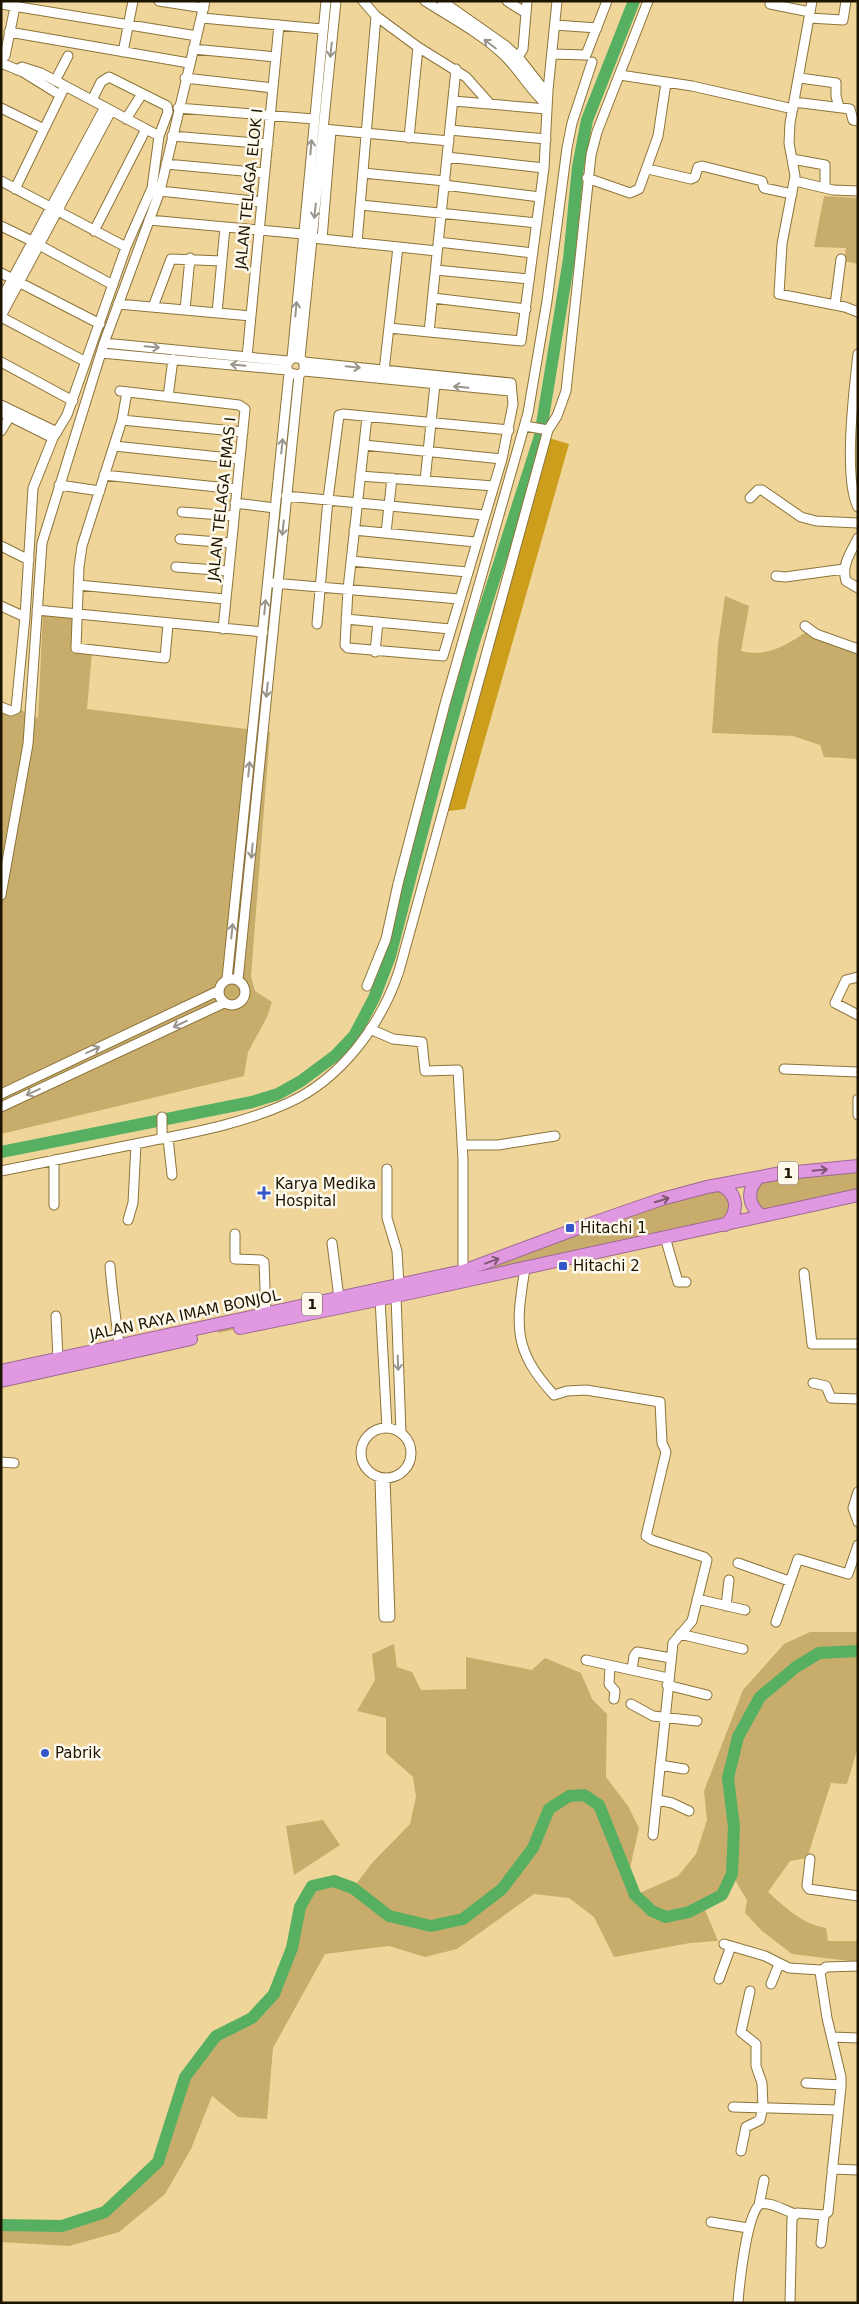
<svg xmlns="http://www.w3.org/2000/svg" width="859" height="2304" font-family="'DejaVu Sans',sans-serif">
<style>
.green{fill:#c8ac6b}
.forest{fill:#cd9e1b}
.lines{fill:none;stroke-linecap:round;stroke-linejoin:round}
.river{stroke:#57b062;stroke-width:12}
.minor-casing{stroke:#8c743a;stroke-width:11}
.highway-casing{stroke:#9c6a92;stroke-width:14}
.minor{stroke:#fff;stroke-width:9}
.highway{stroke:#e098e1;stroke-width:12}
.oneway{stroke:#99958c}
.oneway2{stroke:#7e5670}
.poi-dot{fill:#3357c8;stroke:#fef9ed;stroke-width:2}
.labels{text-anchor:middle;stroke-width:5;stroke-linejoin:round;paint-order:stroke}
.shield{fill:#fef9ed;stroke:#605947;stroke-width:1}
.shield-label{font-size:14px;font-weight:bold;fill:#1d1400}
.street-label{font-size:15px;fill:#1d1400;stroke:#fef9ed}
.poi-label{font-size:15px;fill:#1d1400;stroke:#fef9ed;text-anchor:start}
</style>
<rect width="100%" height="100%" fill="#f0d59a"/>
<path class="green" d="M824,196l34,2v66l-14,-3 2,-13 -32,-1z
M725,596l24,10 -8,45c27,7 47,-7 68,-21l49,16v113l-34,-2 -4,-12 -27,-9 -81,-3 6,-88z
M43,613l33,4 -3,33 19,2 -5,57 183,23 -19,244 4,15 17,11 -5,15 -19,35 -4,24 -243,58v-433l37,17z
M858,1166v29l-96,21 -13,-21 4,-12z
M707,1187l25,6 -2,27 -334,76 -178,37 -2,-9 183,-38z
M810,1632h48v115l-11,37 -16,-1 -24,75 -17,3 -22,31c18,16 34,32 58,36l2,13h30v21l-66,-8 -30,-23 -17,-18 2,-13 -15,-25 -10,20 -19,10 15,36 -28,2 -76,14 -20,-40 -25,-19 -35,-4 -77,55 -32,8 -36,-11 -64,8 -52,94 -6,71 -29,-2 -26,-21 -21,53 -26,45 -46,38 -50,14 -68,-4v-17l61,1 43,-14 53,-50 27,-85 31,-41 36,-18 22,-24 18,-46 8,-41 12,-21 22,-5 19,7 19,-25 38,-39 6,-27 -3,-20 -27,-24v-35l-29,-7 18,-31 -3,-26 22,-10 3,23 15,5 9,18 45,-1v-32l66,13 13,-12 36,15 11,26 15,15 -1,63 22,29 11,22 -11,49 7,18 43,-19 18,-22 11,-34 -3,-29 39,-101 41,-46z
M323,1820l17,25 -46,30 -8,-49z"/>
<path class="forest" d="M549,438l20,6 -104,365 -24,3z"/>
<g class="lines">
<path class="river" d="M1,1152l251,-50 26,-8 23,-13 35,-26 18,-19 20,-38 16,-42 50,-193 33,-118 67,-209 29,-177 9,-92 9,-47 47,-119
M1,2225l61,1 43,-14 53,-50 27,-85 31,-41 36,-18 22,-24 18,-46 8,-41 12,-21 22,-5 19,7 36,28 42,10 32,-7 39,-30 31,-41 16,-39 20,-13 15,-1 15,10 36,90 17,16 14,6 23,-5 33,-17 10,-21 2,-47 -6,-49 10,-41 22,-40 36,-30 23,-14 39,-2"/>
<defs>
<path id="minor" d="M159,1l45,7
M363,1l13,15 42,31 48,30 24,27
M425,1c27,17 57,33 80,55 15,15 25,34 42,49
M442,1l64,45 13,12 29,37
M507,1l19,12
M812,1l-22,122 -1,20 6,33 -13,68 -3,50 66,13 13,5
M1,4l196,32
M770,4l40,8
M202,18l120,11
M809,18l34,2 3,-19
M555,25l42,3
M9,32l180,31
M193,49l83,8
M123,52l10,-51
M552,54l34,1 21,-54
M5,56l11,-54
M516,60l7,-11 4,-48
M1,63l22,9 37,23
M620,75l72,11 101,23
M185,78l88,10
M800,78l36,5v13l3,11
M55,81l13,-25
M92,100l9,-18 8,-5 58,29 1,6 -9,24
M453,101l94,8
M794,102l56,7 3,11 5,1
M1,108l43,21
M178,108l136,11
M126,119l16,-25
M323,129l126,12
M450,130l96,9
M172,136l96,8
M409,138l9,-91
M447,157l97,11
M792,159l33,6v23
M166,164l99,9
M648,169l43,10 4,-2 3,-10 4,-1 60,15 2,7 28,6
M363,173l82,8
M587,178l43,15 9,-4 19,-53 8,-53
M1,181l125,66
M795,181l38,9 25,1
M444,185l96,12
M15,189l50,-103
M160,191l102,11
M361,205l176,18
M149,220l154,14
M1,226l31,15
M94,231l52,-102
M312,238l125,13
M322,239l9,-109
M438,242l95,11
M357,243l19,-227
M39,245l74,40
M436,270l93,9
M1,273l99,51
M433,298l93,11
M1,300l104,-193
M118,304l133,12
M835,305l6,-46
M153,307l18,-48 51,2
M185,310l5,-52
M217,313l8,-86
M1,316l110,-205
M1,317l85,45
M389,328l132,13 23,-173 4,-78 9,-89
M429,332l27,-263
M104,343l184,18
M101,353l186,17
M858,354c-4,35 -15,125 0,153
M247,357l32,-332
M292,358h8l4,4v9l-5,4 -10,-2 -3,-8 6,-7 34,-357
M300,358l36,-357
M1,362l72,39
M304,362l207,21 2,21 -11,55 -59,197 -95,-8 -3,-3 3,-56 19,-172
M304,371l206,20
M384,371l14,-124
M120,391l119,14 6,4 -22,220
M127,392l-5,28 -40,126 -3,21 -3,81 89,10 3,-34
M168,397l5,-38
M1,405l56,27
M1,412l52,26
M122,420l121,12
M525,426l23,4
M1,431l9,-15
M364,445l138,14
M114,446l125,13
M104,475l132,14
M360,476l134,10
M425,481l10,-97
M59,485l41,6
M286,496l198,19
M750,498l8,-8h4l39,27 15,4 42,2
M235,503l40,5
M182,512l52,4
M354,530l121,12
M386,533l6,-55
M858,538c-7,14 -17,27 -12,43l12,7
M180,539l51,4
M1,546l28,14
M351,561l116,11
M176,567l52,4
M776,576l9,1 59,-8
M273,583l186,16
M78,585l147,14
M1,606l24,11
M37,610l226,22
M346,619l104,10
M317,624l11,-125 11,-84 4,-1 166,16
M805,626l11,8 42,15
M375,652l3,-30
M1,707l10,4 5,-2 9,-92 8,-129 20,-50 14,-23 59,-168 26,-59 7,-52 -118,-63 -19,-6 -5,3
M1,895l27,-151 14,-201 62,-200 56,-152 45,-190
M858,977l-12,3 -11,23 23,12
M219 992a13 13 0 1 1 26 0a13 13 0 1 1-26 0Z
M227,979l62,-606
M238,980l61,-605
M367,986l19,-47 12,-55 47,-180 83,-291 19,-112 20,-153 5,-25 20,-61
M370,1029l23,10 29,3 3,29 33,-1 5,90v111
M784,1069l74,3
M1,1094l217,-103
M858,1099v16
M1,1107l223,-104
M162,1117v22
M168,1138l4,37
M462,1145h36l57,-9
M387,1169v49l10,33 2,35
M1,1171c50,-10 99,-20 149,-30 46,-9 94,-18 138,-38 53,-24 93,-78 111,-132l149,-541 9,-14 9,-25 25,-236 6,-23 51,-131
M54,1205v-45
M128,1220l5,-17 3,-59
M235,1234v25l26,1 3,2 2,52
M665,1237l13,45h8
M332,1243l7,55
M110,1266c2,27 6,52 9,79
M525,1268c-9,58 -13,81 29,127l13,-4 19,-1 74,12 2,41 4,9 -20,84 6,4 52,17 3,3 -15,61 -19,22 -20,192
M804,1273l8,71h46
M396,1296l5,137
M380,1299l7,129
M56,1316l2,43
M813,1383l13,3 5,12 27,1
M361 1453a25 25 0 1 1 50 0a25 25 0 1 1-50 0Z
M1,1462l13,1
M380,1478l4,139h6l-5,-139
M858,1492l-5,16 5,14
M738,1563l51,18
M697,1599l48,11
M726,1606l3,-26
M776,1622l22,-63 50,15 10,-29
M680,1634l63,15
M586,1660l82,18
M610,1666l-1,18 6,7 -1,8
M632,1670l2,-14 3,-4 34,6
M667,1685l40,10
M631,1704l22,12 44,5
M660,1765l24,4
M658,1800l14,3 17,8
M810,1859l-3,27 2,3 49,7
M724,1944l41,12 24,12 31,2
M719,1979l12,-33
M771,1984l8,-20
M832,2037l26,1
M806,2083l35,2
M733,2107l105,3
M741,2151l5,-24 14,-7 3,-13 -1,-24 -6,-17v-22l-15,-12 9,-41
M832,2169l26,1
M759,2205l5,-25
M711,2222l37,6
M821,2243l3,-28
M738,2303c1,-15 9,-95 23,-99 8,-3 25,7 34,10
M790,2303l2,-85 5,-5 27,2 4,-3 13,-125v-10l-14,-59 -7,-46 6,-5 32,-1"/>
<path id="highway" d="M758,1178c-12,13 -10,28 4,38
M720,1185c18,8 20,27 5,40
M240,1328l156,-32 462,-101
M1,1371l462,-100 121,-45 78,-27 45,-12 69,-13 82,-8
M1,1381l190,-42"/>
</defs>
<use href="#minor" class="minor-casing"/>
<use href="#highway" class="highway-casing"/>
<use href="#minor" class="minor"/>
<use href="#highway" class="highway"/>
</g>
<defs><path id="oneway-shaft" d="M-6 0H5M1.5-3L5.5 0L1.5 3" fill="none" stroke-width="1.6" stroke-linecap="round" stroke-linejoin="round" transform="scale(1.25)"/></defs>
<g class="oneway">
<use href="#oneway-shaft" transform="translate(490 44) rotate(-143)"/>
<use href="#oneway-shaft" transform="translate(331 50) rotate(96)"/>
<use href="#oneway-shaft" transform="translate(311 147) rotate(-85)"/>
<use href="#oneway-shaft" transform="translate(315 211) rotate(96)"/>
<use href="#oneway-shaft" transform="translate(296 309) rotate(-85)"/>
<use href="#oneway-shaft" transform="translate(152 347) rotate(5)"/>
<use href="#oneway-shaft" transform="translate(238 365) rotate(-175)"/>
<use href="#oneway-shaft" transform="translate(353 367) rotate(6)"/>
<use href="#oneway-shaft" transform="translate(461 387) rotate(-175)"/>
<use href="#oneway-shaft" transform="translate(282 446) rotate(-84)"/>
<use href="#oneway-shaft" transform="translate(283 528) rotate(96)"/>
<use href="#oneway-shaft" transform="translate(265 607) rotate(-84)"/>
<use href="#oneway-shaft" transform="translate(267 690) rotate(96)"/>
<use href="#oneway-shaft" transform="translate(249 769) rotate(-84)"/>
<use href="#oneway-shaft" transform="translate(252 851) rotate(95)"/>
<use href="#oneway-shaft" transform="translate(232 931) rotate(-84)"/>
<use href="#oneway-shaft" transform="translate(180 1024) rotate(155)"/>
<use href="#oneway-shaft" transform="translate(93 1050) rotate(-25)"/>
<use href="#oneway-shaft" transform="translate(33 1092) rotate(155)"/>
<use href="#oneway-shaft" transform="translate(398 1363) rotate(88)"/>
</g>
<g class="oneway2">
<use href="#oneway-shaft" transform="translate(820 1170) rotate(-5)"/>
<use href="#oneway-shaft" transform="translate(662 1200) rotate(-17)"/>
<use href="#oneway-shaft" transform="translate(492 1261) rotate(-20)"/>
</g>
<g class="poi-dot">
<path d="M261.5 1185.5h5v5h5v5h-5v5h-5v-5h-5v-5h5z"/>
<rect x="565" y="1223" width="10" height="10" rx="2.5"/>
<rect x="558" y="1261" width="10" height="10" rx="2.5"/>
<circle cx="45" cy="1753" r="5"/>
</g>
<g class="labels">
<g class="shield">
<rect x="778" y="1161.5" width="20" height="23" rx="4"/>
<rect x="302" y="1292.5" width="20" height="23" rx="4"/>
</g>
<g class="shield-label">
<text x="788" y="1178">1</text>
<text x="312" y="1309">1</text>
</g>
<g class="street-label">
<text transform="translate(249 189) rotate(-84)" y="5">JALAN TELAGA ELOK I</text>
<text transform="translate(222 499) rotate(-84)" y="5">JALAN TELAGA EMAS I</text>
<text transform="translate(185 1315) rotate(-12)" y="5">JALAN RAYA IMAM BONJOL</text>
</g>
<g class="poi-label">
<text x="275" y="1189">Karya Medika<tspan x="275" dy="17">Hospital</tspan></text>
<text x="580" y="1233">Hitachi 1</text>
<text x="573" y="1271">Hitachi 2</text>
<text x="55" y="1758">Pabrik</text>
</g>
</g>
<rect width="859" height="2304" fill="none" stroke="#1d1400" stroke-width="5"/>
</svg>
